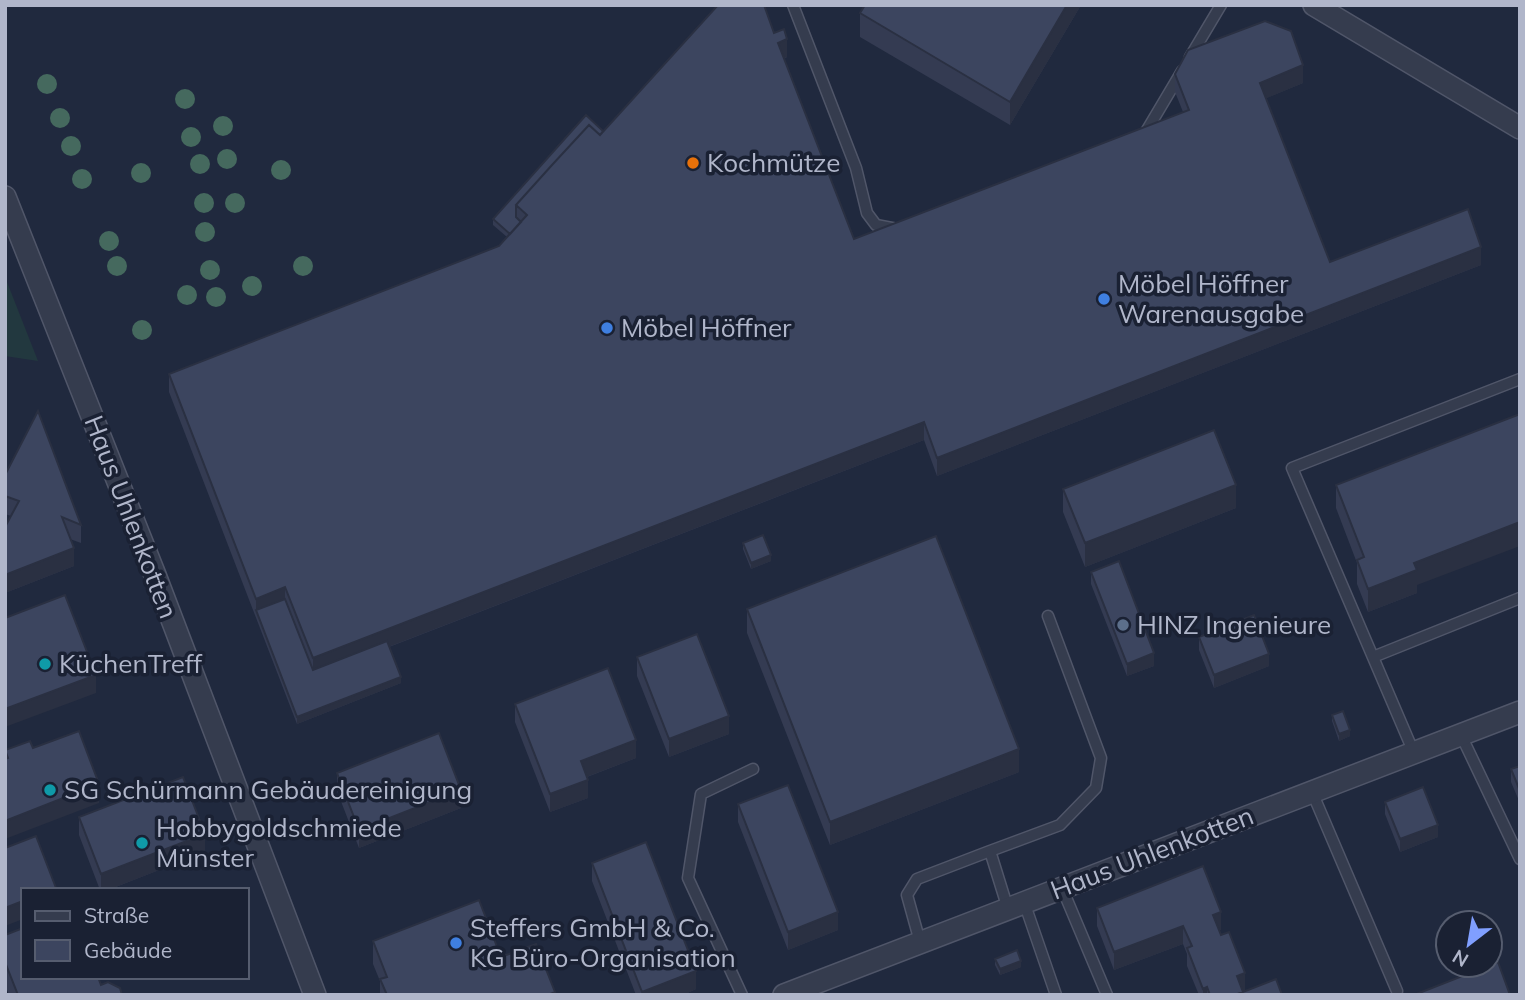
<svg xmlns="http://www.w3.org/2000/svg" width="1525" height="1000" font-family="Mulish,sans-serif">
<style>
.green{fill:#22383f}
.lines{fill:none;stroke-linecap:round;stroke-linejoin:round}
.service-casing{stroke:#505669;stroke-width:13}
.minor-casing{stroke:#505669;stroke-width:24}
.service{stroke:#353c4e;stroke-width:10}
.minor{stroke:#353c4e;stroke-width:21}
.tree{fill:#45695e}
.wall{fill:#343b52}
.shaded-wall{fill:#2a3042}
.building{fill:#3c455f;stroke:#2a3042;stroke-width:2}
.food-dot{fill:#e8710a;stroke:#1a2133;stroke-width:2.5}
.shop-dot{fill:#3f7fe0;stroke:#1a2133;stroke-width:2.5}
.service-dot{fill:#5c6f8a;stroke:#1a2133;stroke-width:2.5}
.culture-dot{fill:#0f9aa8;stroke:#1a2133;stroke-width:2.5}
.labels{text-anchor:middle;stroke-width:7;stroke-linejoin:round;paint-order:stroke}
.poi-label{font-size:26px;fill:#b0b6ca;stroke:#1a2133;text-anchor:start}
.street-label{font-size:26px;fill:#b0b6ca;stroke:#1a2133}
</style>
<rect width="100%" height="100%" fill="#20293e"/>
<path class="green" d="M5,277l33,84 -33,-5z"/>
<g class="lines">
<defs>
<path id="service" d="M793,5l63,163 11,45 9,12 21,4
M1190,57l31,-52
M1144,135l38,-64
M1373,657l147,-59
M1461,735l59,124
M1414,753l-122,-285 228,-89
M1312,792l85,199
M990,851l70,-26 36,-37 5,-30 -53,-142
M1062,888l45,107
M1024,902l32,93
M920,942l-13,-47 10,-16 73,-28 18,58
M742,995l-54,-117 13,-84 52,-25"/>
<path id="minor" d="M1314,5l206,123
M5,197l150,378 160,420
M784,995l736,-283"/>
</defs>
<use href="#service" class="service-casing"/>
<use href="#minor" class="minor-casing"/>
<use href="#service" class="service"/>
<use href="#minor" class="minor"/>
</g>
<g class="tree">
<circle cx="47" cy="84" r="10"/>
<circle cx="185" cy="99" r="10"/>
<circle cx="60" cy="118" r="10"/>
<circle cx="223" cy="126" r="10"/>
<circle cx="191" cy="137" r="10"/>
<circle cx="71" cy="146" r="10"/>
<circle cx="227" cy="159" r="10"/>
<circle cx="200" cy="164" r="10"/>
<circle cx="281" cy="170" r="10"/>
<circle cx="141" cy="173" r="10"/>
<circle cx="82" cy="179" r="10"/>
<circle cx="204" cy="203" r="10"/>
<circle cx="235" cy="203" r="10"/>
<circle cx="205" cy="232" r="10"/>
<circle cx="109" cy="241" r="10"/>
<circle cx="117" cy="266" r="10"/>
<circle cx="303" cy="266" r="10"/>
<circle cx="210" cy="270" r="10"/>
<circle cx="252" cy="286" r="10"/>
<circle cx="187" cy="295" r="10"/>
<circle cx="216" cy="297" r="10"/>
<circle cx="142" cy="330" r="10"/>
</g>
<path class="wall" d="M865,5h216l-71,120 -150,-88v-24z
M774,33l13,24 -3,2 70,180 329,-127 -8,-20v-18l128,9 -37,15 64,164 151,3 -544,211 -13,-36 -535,207 12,36 -104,41 -128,-332v-18l330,-128 8,-9 -14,-12v-6l110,-88z
M5,475l76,50v18l-11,-4 4,27 -69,27v-66l6,-11 -6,-2z
M1336,485l81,100v8l-49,19 -11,-28v-21l-21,-55z
M1063,489l173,19 -151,59 -22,-55z
M743,543l28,18 -20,8 -8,-20z
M1091,572l63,94 -27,10 -36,-92z
M747,609l272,163 -189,73 -83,-212z
M1199,637l70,29 -55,22 -15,-38z
M637,657l92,77 -60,23 -32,-81z
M515,704l121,54 -49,19 1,21 -38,14 -35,-90z
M1332,715l18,21 -11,5 -7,-20z
M1520,766v37l-9,-21v-13z
M337,773l124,35 -102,40 -22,-57z
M1385,802l53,35 -38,15 -15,-38z
M738,804l100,126 -50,20 -50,-128z
M79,817l126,35 -97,38h-8l-21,-55z
M592,863l104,126 -13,6h-47l-44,-114z
M1097,908l124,22h-2l26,61 37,4h-83l-12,-29v-12l-4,-10 -69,26 -17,-44z
M5,935l96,50 21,10h-113l-4,-10z
M373,941l128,16 54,38h-175v-14l-7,-17z
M995,959l26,8 -21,8 -5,-10z"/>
<path class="shaded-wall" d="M1067,5h14l-71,120v-23z
M787,39v18l-9,4v-18z
M1303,65v18l-43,18v-18z
M1481,247v18l-544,211v-18z
M924,422v18l-611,236v-18z
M1236,485v23l-151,59v-24z
M1520,522v24l-103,39v8l-49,19v-23l46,-26z
M74,548v18l-69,27v-18z
M771,555v6l-20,8v-6z
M285,587v18l-29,5v-11z
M1154,653v13l-27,10v-12z
M1269,654v12l-55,22v-13z
M96,675v18l-91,34v-18z
M401,677v6l-104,41v-7z
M729,716v18l-60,23v-18z
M1350,730v6l-11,5v-7z
M636,740v18l-55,21v-18z
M1019,749v23l-189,73v-23z
M588,780v18l-38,14v-18z
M99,784v19l-94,36v-18z
M461,790v18l-102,40v-18z
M1438,825v12l-38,15v-13z
M205,834v18l-97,38h-7v-16z
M23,901v18l-18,7v-18z
M838,912v18l-50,20v-18z
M1221,912v18l-8,3v-18z
M1183,926v18l-69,26v-18z
M1021,961v6l-21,8v-6z
M696,971v18l-13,6h-41v-3z
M1245,973v18l-8,3v-18z
M1207,987v8h-4v-6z"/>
<path class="building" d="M718,5h46l10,28 10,-4 3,10 -9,4 76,196 335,-129 -14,-36 13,-24 77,-29 26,10 12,34 -43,18 70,179 138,-53 13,38 -544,211 -13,-36 -611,236 -28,-71 -29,12 -87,-225 330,-128 28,-31 -11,-10 36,-40 37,-40 11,10z
M865,5h202l-57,97 -150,-89z
M586,115l17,16 -3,4 -11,-10 -37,40 -36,40v12l5,5 -11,12 -17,-15z
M38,411l43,114 -19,-8 12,31 -69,27v-48l14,-26 -14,-5v-21z
M1520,414v108l-106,41 3,7 -49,19 -11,-29 7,-3 -28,-72z
M1214,430l22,55 -151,58 -22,-54z
M763,535l8,20 -20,8 -8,-20z
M936,536l83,213 -189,73 -83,-213z
M1119,561l35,92 -27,11 -36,-92z
M65,595l31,80 -91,34v-91z
M285,599l28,71 74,-29 14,36 -104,40 -41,-107z
M1254,615l15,39 -55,21 -15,-38z
M697,634l32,82 -60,23 -32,-82z
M608,668l28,72 -55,21 7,19 -38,14 -35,-90z
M1343,711l7,19 -11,4 -7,-19z
M79,731l20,53 -94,37v-62l3,-1 -3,-8 25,-9 3,7z
M439,733l22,57 -102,40 -22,-57z
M1520,766v25l-9,-22z
M183,777l22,57 -104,40 -22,-57z
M788,785l50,127 -50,20 -50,-128z
M1423,787l15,38 -38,14 -15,-37z
M36,836l20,52 -4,2h-29v11l-18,7v-60z
M646,842l50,129 -54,21 -50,-129z
M1203,866l18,46 -8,3 8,20 8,-3 16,41 -8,3 6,16 -8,3h-25l-3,-8 -4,2 -16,-41 5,-2 -9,-20 -69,26 -17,-44z
M479,900l22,57 35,-13 19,48 -7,3h-161l-7,-16 7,-2 -14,-36z
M23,928v49h75l3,8 7,-3 12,6 2,7h-104l-13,-33v-27z
M1017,950l4,11 -21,8 -5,-10z
M1498,962l12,33h-96z
M1276,979l6,16h-47z"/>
<circle class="food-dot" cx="693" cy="163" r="7"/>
<g class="shop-dot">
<circle cx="1104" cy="299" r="7"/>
<circle cx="607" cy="328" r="7"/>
<circle cx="456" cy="943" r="7"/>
</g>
<circle class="service-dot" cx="1123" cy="625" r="7"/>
<g class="culture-dot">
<circle cx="45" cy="664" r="7"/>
<circle cx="50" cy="790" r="7"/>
<circle cx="142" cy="843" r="7"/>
</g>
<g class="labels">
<g class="poi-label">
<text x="707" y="172">Kochmütze</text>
<text x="1118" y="293">Möbel Höffner<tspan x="1118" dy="30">Warenausgabe</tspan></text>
<text x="621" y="337">Möbel Höffner</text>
<text x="1137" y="634">HINZ Ingenieure</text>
<text x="59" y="673">KüchenTreff</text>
<text x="64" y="799">SG Schürmann Gebäudereinigung</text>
<text x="156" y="837">Hobbygoldschmiede<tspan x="156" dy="30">Münster</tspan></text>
<text x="470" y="937">Steffers GmbH &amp; Co.<tspan x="470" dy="30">KG Büro-Organisation</tspan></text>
</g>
<g class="street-label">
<text transform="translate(131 517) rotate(69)" y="9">Haus Uhlenkotten</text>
<text transform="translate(1152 853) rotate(-21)" y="9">Haus Uhlenkotten</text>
</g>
</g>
<rect width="1525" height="1000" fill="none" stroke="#b0b6ca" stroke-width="14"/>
<rect x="21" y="888" width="228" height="91" fill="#1a2133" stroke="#565d6f" stroke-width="2"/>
<rect x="35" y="911" width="35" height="10" fill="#353c4e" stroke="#565d6f" stroke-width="2"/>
<text x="84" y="923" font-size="21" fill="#b0b6ca">Straße</text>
<rect x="35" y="940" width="35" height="21" fill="#3c455f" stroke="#565d6f" stroke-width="2"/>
<text x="84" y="958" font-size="21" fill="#b0b6ca">Gebäude</text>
<g transform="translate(1469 944) rotate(211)"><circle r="33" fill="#1a2133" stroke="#565d6f" stroke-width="2"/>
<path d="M0-5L12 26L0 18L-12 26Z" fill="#809fff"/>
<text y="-10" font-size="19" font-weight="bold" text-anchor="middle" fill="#b0b6ca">N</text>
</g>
</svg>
